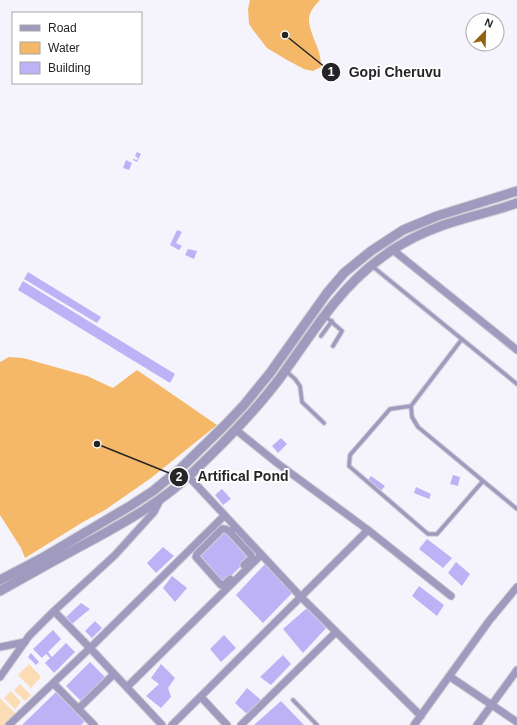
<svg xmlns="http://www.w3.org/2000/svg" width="517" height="725" font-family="Arial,sans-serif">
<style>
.green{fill:#fbdcb4}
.water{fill:#f4b868}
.building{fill:#beb2f6}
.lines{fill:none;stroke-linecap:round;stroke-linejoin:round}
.service-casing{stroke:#d0cfd6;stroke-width:5.5}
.minor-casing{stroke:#d0cfd6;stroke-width:9}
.tertiary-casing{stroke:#d0cfd6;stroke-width:11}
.service{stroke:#a09abf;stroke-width:3.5}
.minor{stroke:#a09abf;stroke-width:7}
.tertiary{stroke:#a09abf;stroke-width:9}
.leader{fill:none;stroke:#252527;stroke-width:1.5}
.callout-dot{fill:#252527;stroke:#fff;stroke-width:1.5}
.mark-label{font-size:12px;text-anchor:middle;font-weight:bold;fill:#fff}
.callout-label{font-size:14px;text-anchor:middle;font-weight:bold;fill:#252527;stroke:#fff;stroke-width:4;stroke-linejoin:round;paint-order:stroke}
</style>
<rect width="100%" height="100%" fill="#f5f4fc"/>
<path class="green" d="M29,664l12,13 -10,11 -13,-13z
M20,684l11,11 -6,6 -11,-11z
M11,691l10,11 -6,7 -11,-11z
M0,698l16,16 -11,11h-5z"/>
<path class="water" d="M250,0h70c-5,5 -10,11 -11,18 -1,8 6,23 9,31 2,6 3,12 3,18l-8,4 -9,-2 -17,-9 -20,-12 -14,-18 -4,-6 -1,-15z
M9,357l14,1 64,18 26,12 24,-18 80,55 -66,53 -46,32 -22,12 -58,36 -4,-10 -21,-33v-153z"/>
<path class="building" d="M137,152l4,2 -4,8 -4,-2v-1l4,1 1,-2 -3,-2z
M126,160l6,3 -3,7 -6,-2z
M177,230l5,2 -6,11 6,3 -3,4 -9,-5z
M188,249l9,2 -3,8 -9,-4z
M28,272l73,45 -4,6 -73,-44z
M23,281l152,93 -5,9 -152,-93z
M281,438l6,6 -9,9 -6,-7z
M453,475l7,2 -2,9 -8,-2z
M371,476l14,10 -4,5 -14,-10z
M416,487l15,7 -2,5 -15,-6z
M222,489l9,10 -8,6 -8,-10z
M225,532l25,25 -27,27 -25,-25z
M427,539l25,19 -9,10 -24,-19z
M163,547l11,9 -18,17 -9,-10z
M456,562l14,12 -8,12 -14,-13z
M265,564l28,28 -30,31 -27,-28z
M172,576l15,12 -12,14 -12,-14z
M419,586l25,19 -7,11 -25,-20z
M81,603l9,6 -18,15 -6,-7z
M307,608l20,19 -24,26 -20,-24z
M95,621l7,7 -10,10 -7,-7z
M53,630l8,9 -13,13 4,5 14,-14 9,9 -21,21 -9,-10 5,-5 -4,-4 -4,4 -9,-9z
M224,635l12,13 -15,14 -11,-13z
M31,653l8,9 -3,3 -8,-8z
M283,655l8,9 -20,21 -11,-8z
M90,662l17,17 -24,24 -17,-17z
M161,664l14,14 -7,10 3,9 -10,11 -15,-12 13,-12 -8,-6z
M247,688l14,12 -14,14 -12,-11z
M57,691l28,30 -4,4h-59z
M281,701l23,24h-50z"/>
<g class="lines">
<defs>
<path id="service" d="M372,266l145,118
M325,316l17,15 -9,15
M321,336l11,-15
M462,339l-51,67 1,11 6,10 99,82
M286,371l9,8 5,7 2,16 22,21
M411,406l-21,3 -40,46 -1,11 79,68h9l46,-53
M293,700l24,25"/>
<path id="minor" d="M393,250l124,100
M236,430l41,33 91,67 83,66
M189,477l112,120 120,119
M230,532l21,23v4l-7,6
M230,579l-5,5 -4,1 -25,-28 1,-3 25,-25c4,-1 5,1 8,3l5,-5
M54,611l36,37 72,77
M0,647l25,-5
M449,676l68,46
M0,677l29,-41 25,-25 61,-56 39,-43 6,-12
M53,683l41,42
M127,687l134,-132
M201,697l26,28
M78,709l36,-35
M9,725l81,-77 134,-132
M172,725l196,-195
M241,725l95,-93
M414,725l75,-104 28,-34
M477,725l40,-55"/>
<path id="tertiary" d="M0,580l42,-22 88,-52 23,-15 28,-23 43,-42 20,-21 26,-32 57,-80 17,-20 27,-22 32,-21 34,-14 80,-25
M0,591c32,-18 64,-36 96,-53 33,-18 66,-37 94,-63 32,-30 63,-61 90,-97 30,-41 56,-86 97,-117 19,-15 41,-27 64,-35 25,-9 51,-14 76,-23"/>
</defs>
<use href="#service" class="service-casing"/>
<use href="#minor" class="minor-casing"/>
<use href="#tertiary" class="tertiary-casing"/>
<use href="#service" class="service"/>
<use href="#minor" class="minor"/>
<use href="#tertiary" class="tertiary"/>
</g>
<path class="leader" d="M285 35L331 72M97 444L179 477"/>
<g class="callout-dot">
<circle cx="285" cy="35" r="4"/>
<circle cx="97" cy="444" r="4"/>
<circle cx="331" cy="72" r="10"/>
<circle cx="179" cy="477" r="10"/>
</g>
<g class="mark-label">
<text x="331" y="76">1</text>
<text x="179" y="481">2</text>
</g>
<g class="callout-label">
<text x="395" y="77">Gopi Cheruvu</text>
<text x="243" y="481">Artifical Pond</text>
</g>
<rect x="12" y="12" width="130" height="72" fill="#ffffff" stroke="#a8a8a9"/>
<rect x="20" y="25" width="20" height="6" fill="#a09abf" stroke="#a8a8a9"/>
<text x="48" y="32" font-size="12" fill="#252527">Road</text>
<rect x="20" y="42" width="20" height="12" fill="#f4b868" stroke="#a8a8a9"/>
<text x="48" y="52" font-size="12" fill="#252527">Water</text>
<rect x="20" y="62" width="20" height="12" fill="#beb2f6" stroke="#a8a8a9"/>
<text x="48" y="72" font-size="12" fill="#252527">Building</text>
<g transform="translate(485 32) rotate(23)"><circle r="19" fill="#ffffff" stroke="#a8a8a9"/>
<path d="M0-3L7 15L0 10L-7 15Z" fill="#91610f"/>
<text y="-6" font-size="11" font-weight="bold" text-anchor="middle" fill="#252527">N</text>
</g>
</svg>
